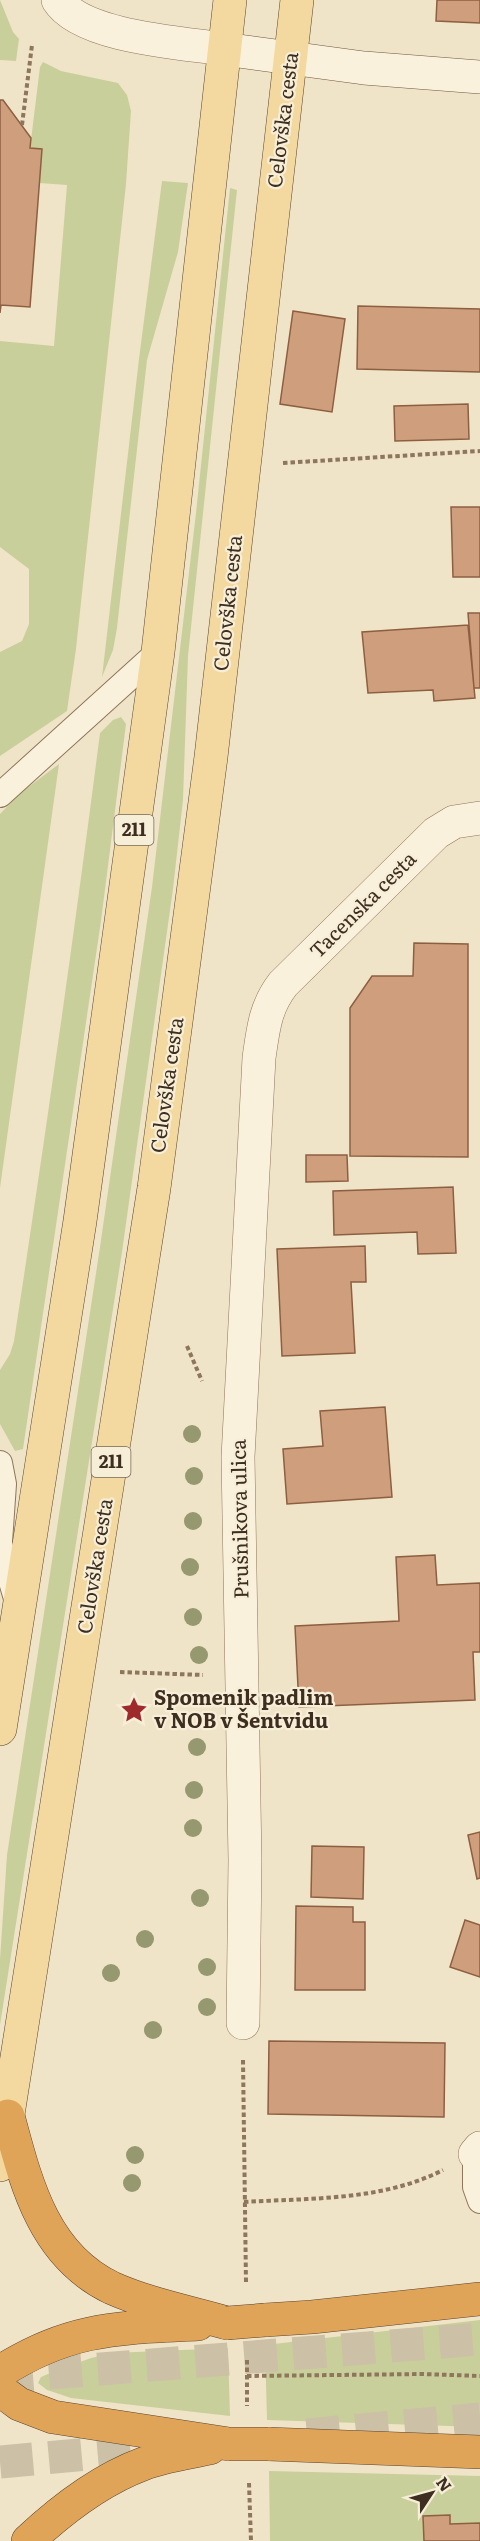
<svg xmlns="http://www.w3.org/2000/svg" width="480" height="2541" font-family="Literata,serif">
<style>
.green{fill:#c9cf9b}
.building{fill:#cf9f7d;stroke:#8d5f41;stroke-width:1.5}
.lines{fill:none;stroke-linecap:round;stroke-linejoin:round}
.motorway-tunnel{stroke:#ccc0a6;stroke-width:33;stroke-dasharray:33 16;stroke-linecap:butt}
.service-casing{stroke:#8d765c;stroke-width:26}
.minor-casing{stroke:#8d765c;stroke-width:34}
.tertiary-casing{stroke:#8d765c;stroke-width:34}
.secondary-casing{stroke:#6f573f;stroke-width:34}
.primary-casing{stroke:#5b4430;stroke-width:34}
.motorway-casing{stroke:#5b4430;stroke-width:34}
.path{stroke:#8d765c;stroke-width:4;stroke-dasharray:4.5 3;stroke-linecap:butt}
.service{stroke:#faf1dc;stroke-width:24}
.minor{stroke:#faf1dc;stroke-width:33}
.tertiary{stroke:#faf1dc;stroke-width:33}
.secondary{stroke:#faf1dc;stroke-width:33}
.primary{stroke:#f3d9a0;stroke-width:33}
.motorway{stroke:#e0a458;stroke-width:33}
.motorway-bridge-casing{stroke:#5b4430;stroke-width:34;stroke-linecap:butt}
.motorway-bridge{stroke:#e0a458;stroke-width:33}
.tree{fill:#96986f}
.labels{text-anchor:middle;stroke-width:4.5;stroke-linejoin:round;paint-order:stroke}
.shield{fill:#f7eed8;stroke:#756857;stroke-width:1.5}
.shield-label{font-size:18px;font-weight:bold;fill:#3d2e20}
.street-label{font-size:20px;fill:#3d2e20;stroke:#f7eed8}
.poi-label{font-size:20px;font-weight:bold;fill:#3d2e20;stroke:#f7eed8;text-anchor:start}
</style>
<rect width="100%" height="100%" fill="#f0e4c8"/>
<path class="green" d="M0,0l13,32 6,7 -3,22 -16,-1z
M43,62l18,9 57,12 9,12 4,16 -5,73 -50,465 -9,62 -67,45v-104l22,-11 7,-17v-55l-29,-22v-206l54,5 13,-161 -28,-2 3,-34 -12,-1 10,-81z
M162,181l26,2 -10,69 -31,108 -30,268 -4,22 -11,27 37,-318z
M230,188l7,2 -49,466 -5,144 -10,89 -51,363 -122,773v-66l7,-104 93,-608 52,-360 44,-374z
M121,717l5,7 -25,197 -78,528 -8,2 -15,-27v-54l10,-16 4,-13c31,-202 60,-405 86,-608l13,-13z
M59,764l-59,424v-374l19,-20z
M480,2320v107l-213,-7 -2,-75z
M228,2348l2,68 -159,-18 -24,-8 -9,-7 3,-6 14,-6 36,-13 22,-5z
M269,2471l211,5v65h-210z"/>
<path class="building" d="M437,0h43v23l-44,-2z
M0,100h3l28,38 -1,10 12,1 -12,158 -29,-2 -1,8z
M358,306l122,3v63l-123,-3z
M293,311l52,8 -13,93 -52,-8z
M468,404l1,35 -74,2 -1,-35z
M451,507h29v70h-27z
M468,613h12v75h-6z
M468,625l7,73 -41,3 -1,-11 -65,3 -6,-61z
M414,943l54,1v213l-118,-1v-148l22,-32h41z
M306,1155h41l1,26 -42,1z
M453,1187l3,66 -38,1 -1,-22 -83,3 -1,-44z
M365,1246l1,36h-15l4,71 -73,3 -5,-107z
M385,1407l7,90 -105,7 -4,-55 40,-3 -3,-35z
M435,1555l2,30 43,-2v69h-7l2,48 -176,7 -4,-81 104,-5 -3,-64z
M480,1832v46l-3,1 -9,-44z
M312,1846l52,1 -1,52 -52,-2z
M296,1906l57,1v15h12v68h-70z
M465,1920l15,5v52l-30,-10z
M269,2041l176,2 -1,74 -176,-3z
M450,2515v9l30,-1v18h-56l-1,-25z"/>
<g class="lines">
<path class="motorway-tunnel" d="M0,2377l480,-38
M307,2435l173,-16
M0,2462l177,-16"/>
<defs>
<path id="service" d="M0,795l158,-143
M0,1463l4,21 -4,58
M0,1544l17,58
M475,2154v33l5,14"/>
<path id="minor" d="M243,2023l2,-163 -7,-403 21,-399c4,-28 6,-51 24,-74l153,-151 18,-11 26,-4
M475,2154l5,-6"/>
<path id="tertiary" d="M58,0c23,37 125,43 166,49"/>
<path id="secondary" d="M224,49l140,19 116,9"/>
<path id="primary" d="M0,1729l80,-508 78,-569 72,-652
M0,2165l154,-977 57,-431 86,-757"/>
<path id="motorway" d="M8,2116c18,67 35,139 104,172 36,16 77,24 115,35
M265,2320l47,-3 168,-18
M0,2372c70,-45 119,-44 198,-48
M0,2390l19,14 34,13 176,27
M268,2444l212,8
M28,2541c33,-31 72,-61 115,-77 21,-8 45,-11 67,-16"/>
</defs>
<use href="#service" class="service-casing"/>
<use href="#minor" class="minor-casing"/>
<use href="#tertiary" class="tertiary-casing"/>
<use href="#secondary" class="secondary-casing"/>
<use href="#primary" class="primary-casing"/>
<use href="#motorway" class="motorway-casing"/>
<path class="path" d="M22,125l10,-80
M283,463l197,-12
M187,1346l15,35
M120,1672l83,3
M243,2060l3,223
M244,2202c67,-4 138,-1 199,-32
M247,2360v46
M247,2376l176,-2 57,2
M249,2483l2,58"/>
<use href="#service" class="service"/>
<use href="#minor" class="minor"/>
<use href="#tertiary" class="tertiary"/>
<use href="#secondary" class="secondary"/>
<use href="#primary" class="primary"/>
<use href="#motorway" class="motorway"/>
<defs>
<path id="motorway-bridge" d="M227,2323l38,-3
M229,2444h39"/>
</defs>
<use href="#motorway-bridge" class="motorway-bridge-casing"/>
<use href="#motorway-bridge" class="motorway-bridge"/>
</g>
<g class="tree">
<circle cx="192" cy="1434" r="9"/>
<circle cx="194" cy="1476" r="9"/>
<circle cx="193" cy="1521" r="9"/>
<circle cx="190" cy="1567" r="9"/>
<circle cx="193" cy="1617" r="9"/>
<circle cx="199" cy="1655" r="9"/>
<circle cx="197" cy="1747" r="9"/>
<circle cx="194" cy="1790" r="9"/>
<circle cx="193" cy="1828" r="9"/>
<circle cx="200" cy="1898" r="9"/>
<circle cx="145" cy="1939" r="9"/>
<circle cx="207" cy="1967" r="9"/>
<circle cx="111" cy="1973" r="9"/>
<circle cx="207" cy="2007" r="9"/>
<circle cx="153" cy="2030" r="9"/>
<circle cx="135" cy="2155" r="9"/>
<circle cx="132" cy="2183" r="9"/>
</g>
<defs>
<symbol id="sight-bare" viewBox="-9 -9 18 18"><path d="M0-6L1.8-2.2L6-1.7L2.9 1.2L3.7 5.4L0 3.3L-3.7 5.4L-2.9 1.2L-6-1.7L-1.8-2.2Z" fill="#9e2a2b" stroke="#f7eed8" stroke-width="2.5" paint-order="stroke"/></symbol>
</defs>
<g fill-rule="evenodd">
<use href="#sight-bare" x="115" y="1691" width="38" height="38"/>
</g>
<g class="labels">
<g class="shield">
<rect x="114.5" y="815" width="39" height="30" rx="4.5"/>
<rect x="91.5" y="1447" width="39" height="30" rx="4.5"/>
</g>
<g class="shield-label">
<text x="134" y="836">211</text>
<text x="111" y="1468">211</text>
</g>
<g class="street-label">
<text transform="translate(283 120) rotate(-83)" y="7">Celovška cesta</text>
<text transform="translate(228 603) rotate(-84)" y="7">Celovška cesta</text>
<text transform="translate(363 905) rotate(-45)" y="7">Tacenska cesta</text>
<text transform="translate(167 1085) rotate(-82)" y="7">Celovška cesta</text>
<text transform="translate(240 1519) rotate(-91)" y="7">Prušnikova ulica</text>
<text transform="translate(95 1566) rotate(-81)" y="7">Celovška cesta</text>
</g>
<g class="poi-label">
<text x="154" y="1705">Spomenik padlim<tspan x="154" dy="23">v NOB v Šentvidu</tspan></text>
</g>
</g>
<g transform="translate(432 2493) rotate(54)" stroke="#f7eed8" stroke-width="4.5" paint-order="stroke">
<path d="M0-4.5L10 22L0 15L-10 22Z" fill="#3d2e20"/>
<text y="-9" font-size="16" font-weight="bold" text-anchor="middle" fill="#3d2e20">N</text>
</g>
</svg>
